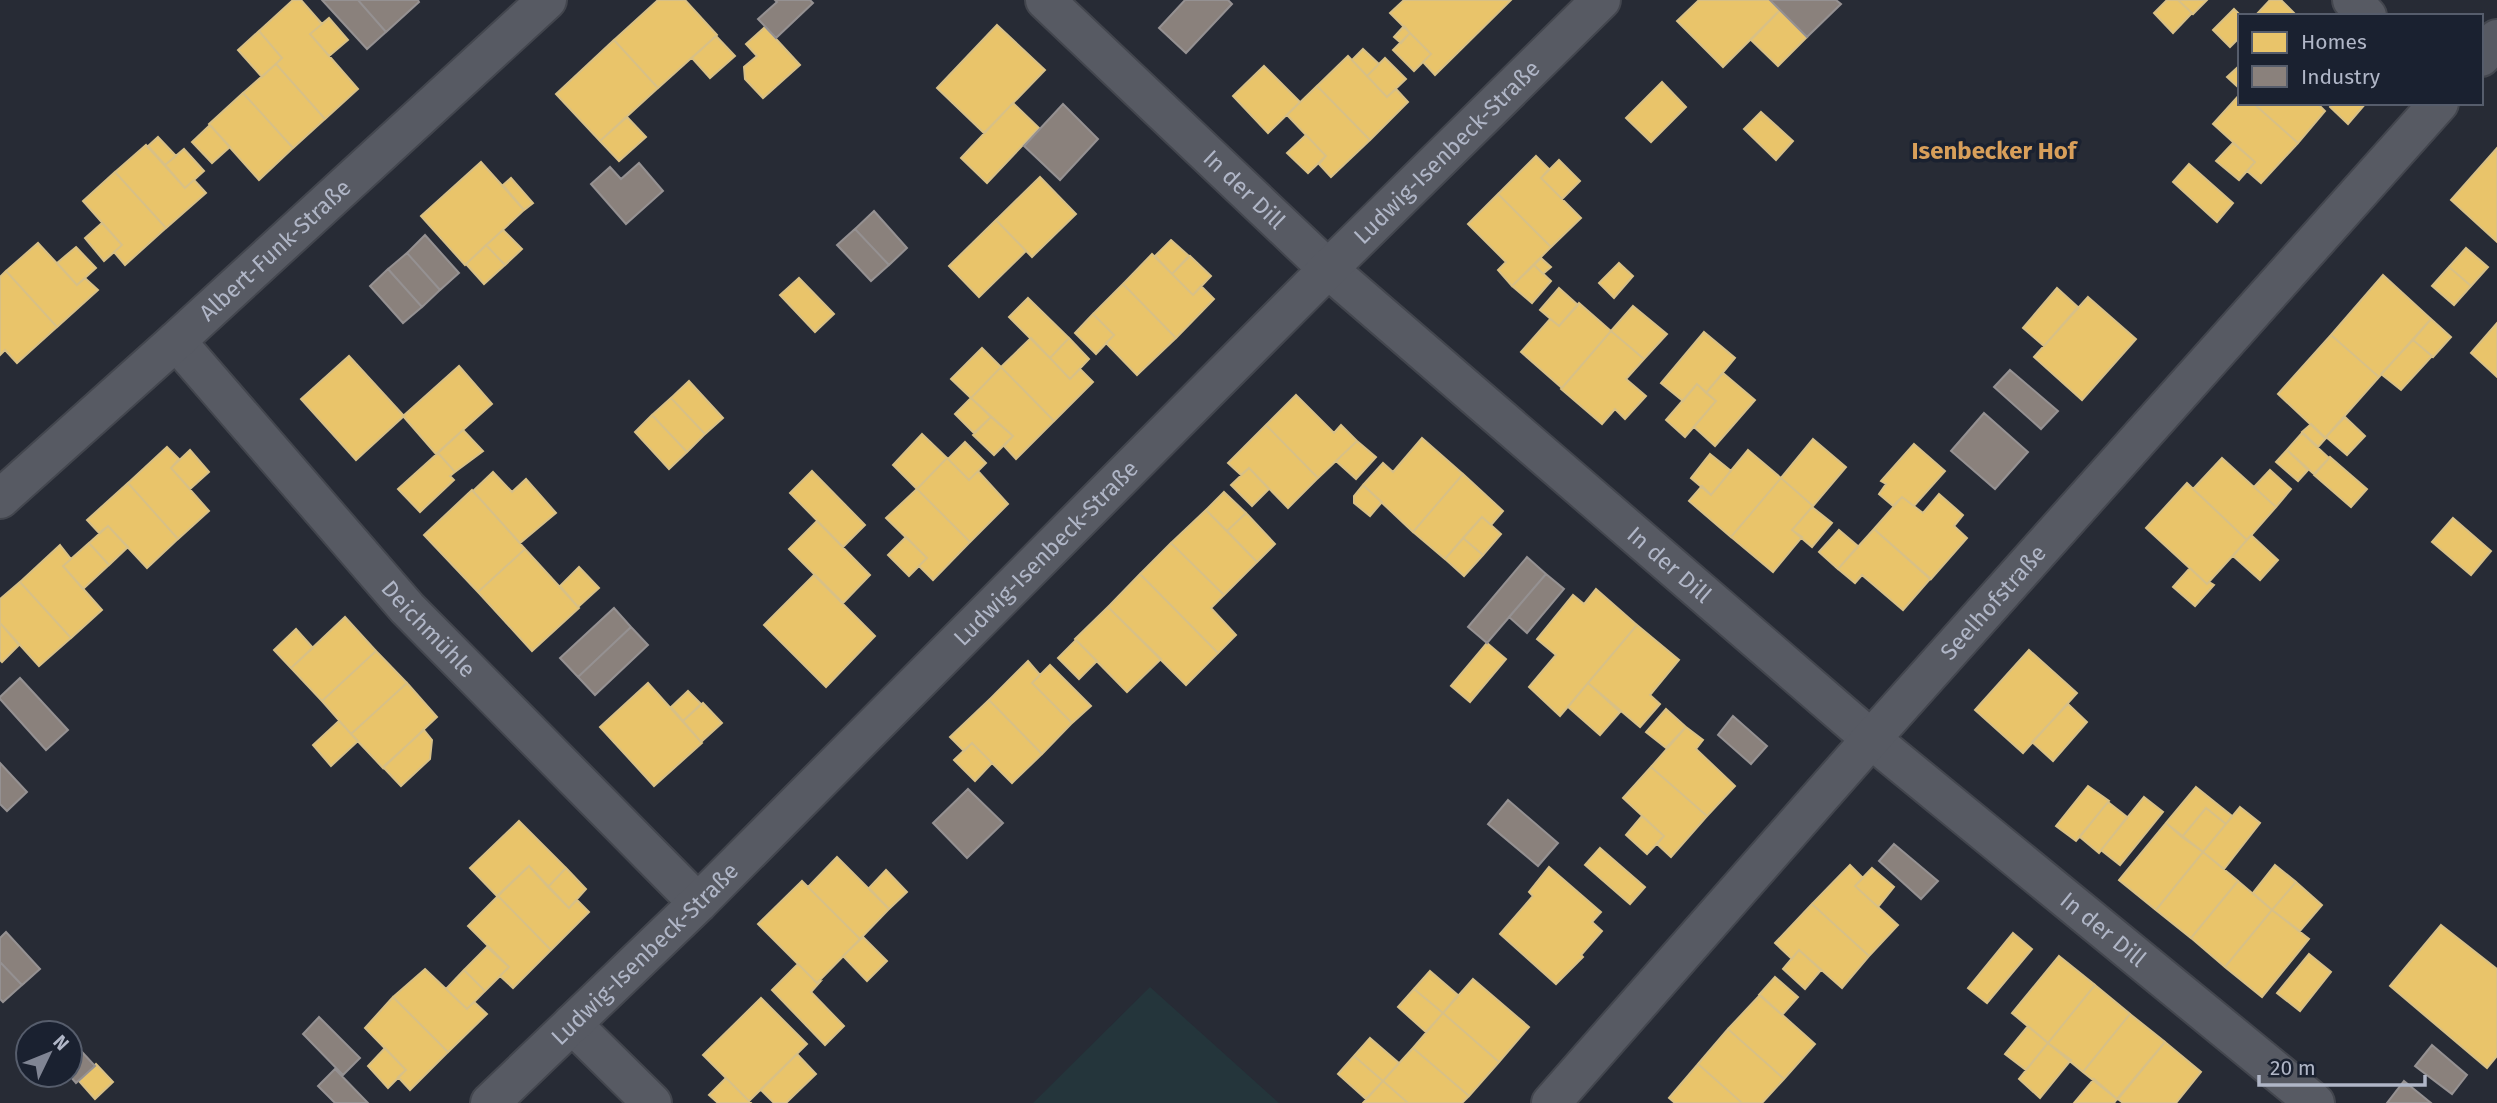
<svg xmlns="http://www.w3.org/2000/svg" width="2497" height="1103" font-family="'Fira Sans',sans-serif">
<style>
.green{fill:#24353b}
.homes{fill:#e9c46a;stroke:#d8c086;stroke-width:2}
.industry{fill:#8a817c;stroke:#959192;stroke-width:2}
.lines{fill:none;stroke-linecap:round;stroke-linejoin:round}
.street-casing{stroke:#43464e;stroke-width:42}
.street{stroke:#575a63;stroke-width:38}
.labels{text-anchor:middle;stroke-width:7;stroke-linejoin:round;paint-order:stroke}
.street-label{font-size:23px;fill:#b0b6c7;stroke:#1a2130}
.neighbourhood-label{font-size:24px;font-weight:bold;fill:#d89f5a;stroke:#1a2130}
</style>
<rect width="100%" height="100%" fill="#272b35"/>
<path class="green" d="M1150,987l129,116h-246z"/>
<path class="homes" d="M293,0h8l21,24 -12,10 48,55 -33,30 -49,-55 6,-6 -23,-27z
M658,0h27l32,35 -59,53 -44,-48z
M1404,0h107l-76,75 -12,-13 8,-8 -41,-41z
M1699,0h71l10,10 -57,57 -46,-46z
M2167,0h11l14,13 -19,20 -19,-20z
M2178,0h29l-14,14z
M2270,0h11l16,16h-42z
M2234,9l7,7 -1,21 -10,10 -17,-17z
M1780,10l27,27 -29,29 -27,-26z
M329,18l19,22 -19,16 -19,-22z
M997,25l48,45 -61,63 -47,-45z
M1404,26l6,7 -9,10 -7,-6z
M765,27l35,38 -37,33 -18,-19 -1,-12 13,-11 -11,-12z
M259,31l23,27 -20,19 -24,-27z
M1410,33l21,21 -17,17 -21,-21z
M716,36l19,20 -25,22 -18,-20z
M614,40l44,48 -58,53 -44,-47z
M1363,49l16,15 -12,12 -15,-16z
M1348,56l39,41 9,-8 12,13 -38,38 -53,-54z
M1385,58l21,21 -19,18 -20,-21z
M276,64l49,55 -32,29 -50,-55z
M2240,65v24l-13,-12z
M1264,66l36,36 -32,31 -35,-37z
M1662,82l24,25 -35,35 -25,-24z
M1317,86l53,54 -39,37 -12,-13 7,-8 -39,-41z
M243,93l50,55 -34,32 -50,-56z
M2240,94v9h13l45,40 -37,40 -14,-12 8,-9 -42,-38z
M1013,103l26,25 -52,55 -26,-25z
M2253,103h64l8,8 -27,32z
M2333,103h33l-18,21 -18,-17z
M1761,112l32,29 -17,19 -32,-31z
M627,117l19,20 -27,24 -19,-20z
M210,125l20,22 -18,16 -20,-21z
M1306,135l20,21 -18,17 -21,-20z
M158,137l18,19 -11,9 -17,-19z
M2233,143l22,19 -16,18 -23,-19z
M146,145l39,43 9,-8 12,13 -40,35 -51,-56z
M2497,148v94l-46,-42z
M184,149l20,22 -19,17 -20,-23z
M1536,156l13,13 -8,9 40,40 -30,29 -53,-53z
M1559,160l21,21 -18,18 -21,-21z
M481,162l43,48 -59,55 -44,-49z
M2189,164l44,39 -16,19 -44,-40z
M115,172l51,56 -41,37 -11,-13 8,-7 -39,-44z
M1040,177l36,37 -44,43 -36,-37z
M511,178l22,25 -9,7 -21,-25z
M1498,194l53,53 -39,39 -14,-16 8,-8 -38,-38z
M996,220l30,31 -47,46 -30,-31z
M102,223l20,22 -18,16 -19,-23z
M503,230l19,19 -17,16 -19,-20z
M1171,240l18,16 -17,18 -17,-18z
M38,243l39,42 8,-7 13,12 -41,37 -51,-56z
M486,245l19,20 -21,19 -18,-20z
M76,247l20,21 -19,17 -20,-22z
M2466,248l22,19 -17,19 -22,-19z
M1152,254l41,41 8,-9 13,13 -38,39 -53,-54z
M1190,256l21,20 -18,19 -21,-21z
M1541,258l10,9 -8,7 -9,-9z
M1619,263l14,13 -19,22 -15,-15z
M1534,265l17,16 -19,22 -20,-17z
M2449,267l22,19 -17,19 -22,-19z
M6,271l51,56 -40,36 -12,-13 -5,5v-78z
M2383,275l48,44 -52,58 -48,-42z
M799,278l35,36 -19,18 -35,-37z
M1123,284l53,54 -39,37 -31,-32 8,-8 -21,-21z
M1559,288l19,17 -19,21 -19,-16z
M2057,288l21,19 -34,39 -21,-18z
M2088,297l48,42 -54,61 -48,-43z
M1028,298l41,40 -19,20 -41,-41z
M1579,303l32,28 -49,57 -41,-36 29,-33 9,7z
M1633,306l34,28 -23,25 -33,-28z
M1093,314l21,21 -18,19 -21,-21z
M2431,319l20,18 -18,20 -20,-17z
M2497,323v54l-26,-24z
M1611,331l33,28 -18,20 20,17 -21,23 -10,-10 -13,15 -41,-35z
M1704,332l31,26 -29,35 -9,-9 -14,17 -22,-18z
M2331,335l48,42 -54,61 -47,-44z
M1031,338l39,41 10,-10 13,13 -39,39 -53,-54z
M1069,338l20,21 -19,20 -20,-21z
M2413,340l19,16 -31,34 -20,-16z
M982,348l19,19 -30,31 -20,-19z
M349,356l55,60 -48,44 -55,-61z
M459,366l33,38 -56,50 -33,-38z
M1001,367l53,54 -38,38 -12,-13 9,-10 -42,-38z
M1723,373l32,27 -40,46 -21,-19 22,-26 -10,-8z
M689,381l34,37 -18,16 -34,-36z
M1697,384l19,17 -31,36 -19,-17z
M1296,395l38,38 7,-8 16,16 -39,37 -52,-53z
M671,398l34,36 -18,18 -35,-37z
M971,398l20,19 -17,16 -19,-19z
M652,415l35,37 -18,17 -34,-37z
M991,417l22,19 -19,19 -21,-20z
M2345,417l20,19 -18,19 -21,-18z
M2311,424l15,14 -8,9 -16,-15z
M1266,425l52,53 -30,30 -39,-40 -8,7 -13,-12z
M463,430l20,21 -28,21 -17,-19z
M2302,433l27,25 -15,16 -27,-24z
M922,434l25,24 -30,31 -24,-24z
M1422,438l41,36 -50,58 -50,-47 20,-22 10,9z
M1813,439l33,28 -33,39 -32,-28z
M1357,441l19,16 -20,22 -20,-18z
M965,442l21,21 -17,17 -21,-21z
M1914,444l31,27 -31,35 -12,-9 -9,9 -14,-12 7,-10 -5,-3z
M167,447l12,12 -8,9 38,43 -31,28 -50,-56z
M190,450l19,22 -19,17 -19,-21z
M1748,450l33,28 -50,59 -42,-36 13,-15 9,9z
M2287,450l21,20 -10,11 -22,-19z
M438,453l17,19 -5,4 4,4 -34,32 -22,-23z
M1710,454l21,17 -20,24 -20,-17z
M2330,457l37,32 -16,18 -37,-32z
M947,458l22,22 9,-9 30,33 -38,38 -53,-53z
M2222,458l54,49 -29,33 -54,-51z
M1249,468l20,21 -17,17 -21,-21z
M2270,470l21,19 -15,18 -22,-20z
M812,471l53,54 -22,22 -53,-54z
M493,472l19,20 14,-13 30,34 -36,30 -47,-52z
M1463,474l40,37 -12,14 -9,-8 -37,42 -32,-27z
M1781,478l32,28 -21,24 10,7 -29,35 -42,-35z
M128,483l50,56 -31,29 -39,-42 -9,7 -12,-13z
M2187,483l60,57 -40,44 -61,-56z
M1363,485l19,17 -12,14 -16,-13v-7z
M917,489l53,53 -37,38 -14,-14 8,-8 -41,-40z
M472,490l53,59 -47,43 -54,-57z
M1224,492l22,21 -19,18 -21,-21z
M1939,494l24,21 -9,11 13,12 -36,41 -57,-50 28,-32 21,16z
M1812,507l20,16 -20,24 -20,-17z
M1206,510l51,52 -33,33 -53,-52z
M1246,513l29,31 -18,18 -30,-31z
M1482,517l19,17 -18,21 -20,-17z
M2453,518l38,33 -20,24 -39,-33z
M817,521l53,54 -27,28 -54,-54z
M108,526l20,21 -19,18 -20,-22z
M1874,529l56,50 -27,31 -41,-35 -7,8 -17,-14z
M1839,530l19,16 -20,23 -19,-17z
M2251,535l27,25 -18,20 -27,-24z
M906,537l21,21 -18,18 -21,-21z
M1463,538l20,17 -19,21 -19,-17z
M89,543l20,22 -26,24 -20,-23z
M1171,543l53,52 -13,13 25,27 -18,18 -78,-79z
M60,545l11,14 -8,7 39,44 -31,28 -51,-56z
M525,549l54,59 -47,43 -54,-59z
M579,567l20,21 -21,19 -18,-21z
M2190,568l17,16 2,-2 5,3 -19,21 -22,-19z
M1140,574l78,79 -32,32 -78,-78z
M814,575l61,61 -49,51 -62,-62z
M20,582l51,56 -32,28 -39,-43v-24z
M1596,589l41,36 -77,91 -31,-29 27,-32 -19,-16 36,-44 11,9z
M1108,607l53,52 -34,33 -52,-53z
M345,617l31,34 -54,50 -31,-33z
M0,623l19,22 -17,17 -2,-2z
M1637,625l42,35 -29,35 10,9 -20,23 -52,-44z
M296,629l17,19 -22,20 -17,-18z
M1076,640l21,21 -18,18 -21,-21z
M1487,643l19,16 -36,43 -19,-16z
M2029,650l48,43 -54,60 -48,-43z
M376,651l31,32 -56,51 -29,-33z
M1028,661l12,14 -8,8 40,40 -30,31 -53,-54z
M1050,665l41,41 -19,17 -40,-40z
M407,683l30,34 -54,51 -32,-34z
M648,683l54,60 -48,43 -54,-59z
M1588,683l32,29 -20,23 -32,-28z
M688,691l13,13 -18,17 -12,-14z
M989,700l53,54 -30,29 -40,-40 -8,8 -14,-14z
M703,703l19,20 -21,19 -18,-21z
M2068,704l19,18 -34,39 -21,-19z
M1666,709l20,18 -20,21 -20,-16z
M339,721l19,20 -27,25 -18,-21z
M1686,727l17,13 -7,9 39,37 -28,30 -56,-49z
M424,730l8,10 -2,19 -29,27 -18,-19z
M972,743l20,20 -17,18 -21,-21z
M1651,767l56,49 -36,41 -14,-13 7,-8 -41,-38z
M2088,786l21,15 -33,40 -20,-15z
M2196,787l36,29 -6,8 -20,-16 -24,29 -16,-14z
M2144,797l19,15 -43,53 -19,-15z
M2108,802l19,15 -28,36 -19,-16z
M2240,807l20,16 -36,46 -21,-17z
M2206,808l20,16 -23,28 -21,-15z
M1642,816l22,20 -17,18 -21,-19z
M519,821l47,47 -18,19 -19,-21 -32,30 -27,-28z
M2166,823l37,29 -47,58 -37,-30z
M1600,848l45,39 -15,17 -45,-39z
M2203,852l35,29 -47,57 -35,-28z
M837,857l52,52 -29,30 -52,-52z
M1850,865l13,13 -8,8 43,39 -29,31 -57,-52z
M2275,865l21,17 -24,28 -19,-17z
M529,866l40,42 8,-8 12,12 -38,38 -53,-54z
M1549,867l52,45 -9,10 10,9 -21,24 2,2 -27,27 -56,-50 33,-38 -4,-4z
M566,868l20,21 -17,19 -21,-21z
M1872,868l22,19 -16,20 -23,-21z
M886,870l21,22 -18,17 -20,-21z
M802,881l58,58 -43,44 -59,-59z
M2238,881l34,29 -47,57 -34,-29z
M2296,882l26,23 -22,26 -28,-21z
M498,896l53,54 -38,38 -13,-12 9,-9 -41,-41z
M1812,904l57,52 -27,32 -43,-38 -7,9 -17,-16z
M2272,910l37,29 -47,58 -37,-30z
M2441,925l56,44v87l-10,12 -97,-82z
M2013,933l19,16 -45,54 -19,-15z
M863,937l24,24 -20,20 -24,-25z
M487,947l22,20 -24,24 -21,-21z
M1799,950l22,20 -16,19 -22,-20z
M2309,954l22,18 -31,39 -23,-18z
M2059,956l36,29 -47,58 -36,-30z
M798,964l19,19 3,-1 -9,10 33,34 -19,19 -53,-55z
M425,969l42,40 7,-7 13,12 -39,38 -55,-55z
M464,970l21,21 -18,18 -21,-20z
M1430,971l28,24 -15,18 -29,-24z
M1775,977l23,20 -16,18 -23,-20z
M1473,979l56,48 -30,35 -56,-49z
M2095,985l35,29 -47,58 -35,-29z
M1414,989l29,24 -17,19 -28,-25z
M1760,995l55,49 -31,35 -56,-50z
M393,997l55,55 -38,38 -12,-13 8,-7 -41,-42z
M761,998l46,46 -58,57 -46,-46z
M1443,1013l56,49 -30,34 -56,-48z
M2130,1014l35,28 -48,57 -34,-27z
M2028,1026l20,17 -22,27 -21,-16z
M1728,1029l56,50 -22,24h-20l-44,-39z
M1370,1038l29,25 -16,18 -29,-25z
M2165,1042l36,30 -25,31h-53l-5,-4z
M2048,1043l23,17 -31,38 -21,-19z
M385,1048l21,22 -18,18 -20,-22z
M1413,1048l56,48 -7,7h-54l-25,-22z
M797,1054l19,20 -30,29h-12l-13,-13z
M1354,1056l29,25 -17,18 -28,-25z
M96,1064l17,18 -18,17 -16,-18z
M1698,1064l44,39h-67l-6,-5z
M726,1078l25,25h-33l-9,-8z
M2094,1079l23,20 -3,4h-40z
M1383,1081l25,22h-45z"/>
<path class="industry" d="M322,0h36l28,32 -19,17z
M358,0h60l1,2 -33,30z
M775,0h35l3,3 -37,35 -18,-19 19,-17z
M1185,0h43l4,4 -46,49 -27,-25z
M1770,0h66l5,4 -34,33z
M1063,104l35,35 -38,41 -36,-34z
M639,163l24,28 -37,33 -35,-40 19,-17 11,12z
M874,211l33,37 -18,17 -34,-36z
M855,229l34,36 -18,16 -34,-36z
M425,235l34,38 -19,17 -33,-37z
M407,253l33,37 -18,17 -34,-38z
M388,269l34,38 -19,16 -33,-37z
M2010,370l48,41 -17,18 -47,-42z
M1984,413l44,39 -33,37 -44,-38z
M1527,557l19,17 -59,69 -19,-16z
M1546,574l18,15 -37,44 -18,-16z
M614,608l17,19 -53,50 -18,-19z
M631,627l17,18 -53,50 -17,-18z
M20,678l48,52 -22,20 -46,-51v-2z
M1733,716l34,30 -16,18 -33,-29z
M0,763l27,29 -20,19 -7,-7z
M968,789l35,34 -36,35 -34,-35z
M1508,800l50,43 -20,23 -50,-42z
M1894,844l44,37 -17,18 -42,-38z
M6,932l34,37 -18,16 -22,-23v-24z
M0,962l22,23 -19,17 -3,-3z
M319,1017l41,41 -17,17 -40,-41z
M70,1039l25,27 -19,17 -7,-8z
M2432,1045l35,30 -15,19 -37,-28z
M335,1069l33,34h-33l-17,-17z
M2404,1081l27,22h-44z"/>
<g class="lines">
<defs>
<g id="street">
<path id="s1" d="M1045,0l283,269 543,470 444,364"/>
<path d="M2352,0l15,16"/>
<path d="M2481,57l16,-18"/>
<path id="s2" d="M176,341l231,267 291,295"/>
<path id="s3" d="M0,499l176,-158 371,-341"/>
<path d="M572,1024l80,79"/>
<path id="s4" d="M490,1103l208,-200 630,-634 273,-269"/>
<path id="s5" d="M1551,1103l320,-364 568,-636"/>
</g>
</defs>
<use href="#street" class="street-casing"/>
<use href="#street" class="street"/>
</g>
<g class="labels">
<g class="street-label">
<text dy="8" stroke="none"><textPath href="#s4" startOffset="1349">Ludwig-Isenbeck-Straße</textPath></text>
<text dy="8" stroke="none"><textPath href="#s1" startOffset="275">In der Dill</textPath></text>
<text dy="8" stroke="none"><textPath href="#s3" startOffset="371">Albert-Funk-Straße</textPath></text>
<text dy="8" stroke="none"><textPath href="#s4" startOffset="782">Ludwig-Isenbeck-Straße</textPath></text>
<text dy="8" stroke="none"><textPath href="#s1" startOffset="842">In der Dill</textPath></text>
<text dy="8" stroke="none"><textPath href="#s5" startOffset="668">Seelhofstraße</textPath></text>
<text dy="8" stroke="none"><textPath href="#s2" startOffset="383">Deichmühle</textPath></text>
<text dy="8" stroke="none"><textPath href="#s1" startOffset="1409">In der Dill</textPath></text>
<text dy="8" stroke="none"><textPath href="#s4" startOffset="215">Ludwig-Isenbeck-Straße</textPath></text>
</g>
<g class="neighbourhood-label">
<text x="1994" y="159">Isenbecker Hof</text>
</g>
</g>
<rect x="2238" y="14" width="245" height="91" fill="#1a2130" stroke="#565d6c" stroke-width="2"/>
<rect x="2252" y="32" width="35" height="21" fill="#e9c46a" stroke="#565d6c" stroke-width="2"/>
<text x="2301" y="49" font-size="21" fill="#b0b6c7">Homes</text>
<rect x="2252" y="66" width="35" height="21" fill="#8a817c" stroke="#565d6c" stroke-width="2"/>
<text x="2301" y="84" font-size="21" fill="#b0b6c7">Industry</text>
<g transform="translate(49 1054) rotate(47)"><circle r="33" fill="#1a2130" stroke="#565d6c" stroke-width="2"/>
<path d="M0-5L12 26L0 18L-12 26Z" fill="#808594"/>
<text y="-10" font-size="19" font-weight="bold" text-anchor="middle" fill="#b0b6c7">N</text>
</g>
<path d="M2259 1075v10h166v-10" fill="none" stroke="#b0b6c7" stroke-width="3.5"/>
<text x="2270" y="1075" font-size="21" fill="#b0b6c7" stroke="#1a2130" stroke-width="5" paint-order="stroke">20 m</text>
</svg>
